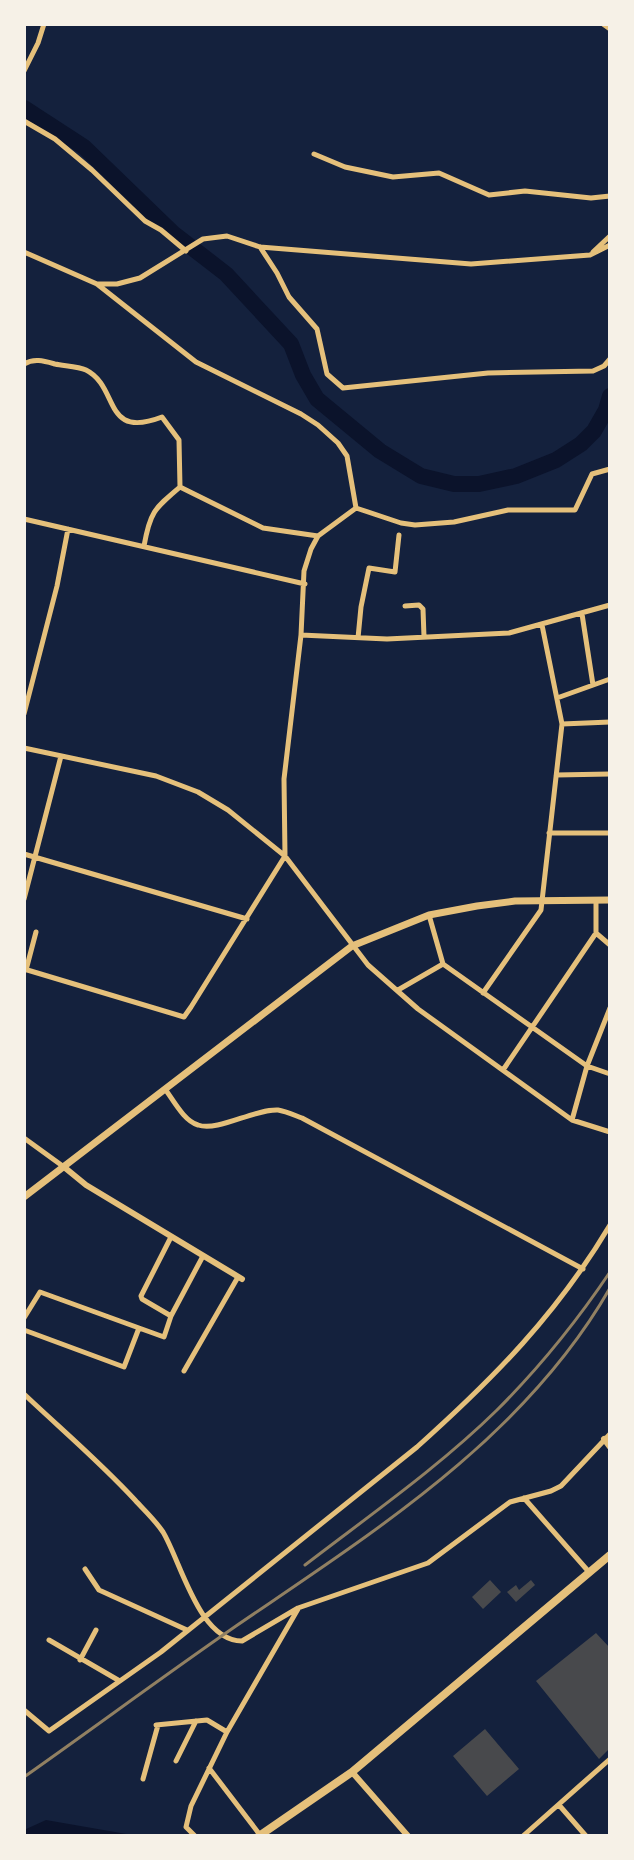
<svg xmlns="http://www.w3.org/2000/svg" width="634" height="1860" font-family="'Roboto Condensed',sans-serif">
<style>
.water{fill:#0b132b}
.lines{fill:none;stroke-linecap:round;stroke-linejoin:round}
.river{stroke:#0b132b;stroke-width:16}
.building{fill:#48494c}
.minor{stroke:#e5c07b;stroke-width:5}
.tertiary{stroke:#e5c07b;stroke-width:6}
.secondary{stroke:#e5c07b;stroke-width:6}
.primary{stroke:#e5c07b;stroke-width:7}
.trunk{stroke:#e5c07b;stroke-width:8}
.rail{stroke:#918062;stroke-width:3}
</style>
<rect width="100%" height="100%" fill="#14213d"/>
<path class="water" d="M46,1820l86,15 2,1h-110v-6z"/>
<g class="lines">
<path class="river" d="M24,108l60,39 89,86 53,41 65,70 12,31 14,24 63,52 41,25 33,8h25l37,-8 40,-16 25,-16 13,-13 12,-21 4,-14"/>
</g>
<path class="building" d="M490,1580l11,12 -18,17 -11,-12z
M531,1580l4,5 -19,17 -9,-10 9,-7 3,5z
M596,1633l14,15v100l-11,11 -63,-78z
M485,1729l34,40 -32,27 -34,-40z"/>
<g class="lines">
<path class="minor" d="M603,24l7,5
M24,71l14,-28 6,-19
M24,121l31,18 37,31 53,51 16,9 25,21
M314,154l31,13 48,10 46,-4 50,22 36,-4 66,7 19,-2
M260,247l17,26 12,24 28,32 10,45 16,14 145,-15 105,-2 11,-5 6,-7
M24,252l73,32 99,78 105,52 17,11 20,18 9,13 9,52
M593,252l17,-16
M97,284h20l23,-6 63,-39 24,-3 33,11 211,17 119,-9 20,-10
M24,364c10,-6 20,-3 31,0 9,2 23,2 31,6 34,17 16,70 76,47l17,23 1,47 83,41 55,8
M356,508l45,15 14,2 39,-3 54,-12h67l17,-36 18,-5
M24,519l281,65
M144,546c6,-34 10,-37 36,-59
M405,606l14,-1 4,4 1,28
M582,614l11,71
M301,635l86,4 122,-6 101,-28
M358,638l3,-31 8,-39 26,4 4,-37
M557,698l53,-19
M24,714l33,-128 11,-57
M562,724l48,-2
M24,748l132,28 42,16 30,18 57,46 83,109 50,44 154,111 38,12
M556,775l54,-1
M549,833h61
M24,854l223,65
M24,899l37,-143
M429,915l14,49 144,102 23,8
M596,933l14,12
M24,969l160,48 7,-10 94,-151 -1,-77 17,-144 3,-64 7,-22 7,-13 38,-28
M26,970l10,-38
M398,990l45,-26
M483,993l58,-83 21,-186 -20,-99
M503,1070l93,-137v-33
M165,1089c9,12 19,32 33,36 20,7 56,-16 80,-15 7,1 16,5 24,8l281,151
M572,1120l15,-54 23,-58
M24,1138l40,29
M171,1316l-29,-17 -1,-3 30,-59
M24,1318l16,-26 99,36 -15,39 -100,-37
M139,1328l25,9 7,-21 32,-60
M184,1371l54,-94
M24,1394c37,35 76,68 111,106 9,10 20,20 28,32 18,30 36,109 79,109l56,-33 130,-45 82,-61 41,-11 10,-5 49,-52
M524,1498l65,74
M85,1569l14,21 88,40
M49,1640l69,40
M80,1660l16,-30
M24,1710l25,21 112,-79 256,-205c77,-69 140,-133 193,-222
M156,1725l51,-5 20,12
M176,1761l20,-40
M209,1768l51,67
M143,1779l15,-54
M559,1805l27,31
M195,1836l-9,-9 5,-21 36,-74 71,-123
M523,1836l87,-77"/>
<path class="tertiary" d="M64,1167l22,18 156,94
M352,1772l56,64"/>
<path class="secondary" d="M604,1439l6,8"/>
<path class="primary" d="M24,1197l328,-251 77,-31 48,-9 38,-5 95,-1"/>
<path class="trunk" d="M259,1836l93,-64 258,-217"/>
<path class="rail" d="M305,1565c65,-50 134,-98 192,-155 42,-42 80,-89 113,-138
M24,1777c71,-50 141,-102 212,-151 139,-95 288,-188 374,-338"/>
</g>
<rect width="634" height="1860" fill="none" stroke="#f6f1e7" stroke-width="52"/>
</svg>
